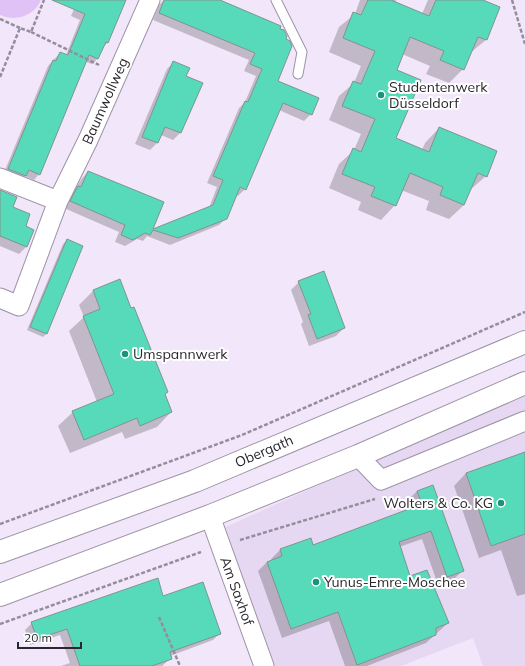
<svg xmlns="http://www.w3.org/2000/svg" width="525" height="666" viewBox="0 0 525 666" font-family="Mulish,sans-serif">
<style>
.built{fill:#e6d8f2}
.green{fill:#e1c2f7}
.shadow{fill:#0003}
.building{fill:#57daba;stroke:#7e958e}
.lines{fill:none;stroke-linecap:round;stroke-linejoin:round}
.lane-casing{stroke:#9e93a6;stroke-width:11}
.street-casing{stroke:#9e93a6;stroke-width:21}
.primary-casing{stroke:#9e93a6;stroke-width:24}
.path{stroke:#958d9b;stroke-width:2.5;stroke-dasharray:4 2;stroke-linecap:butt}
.lane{stroke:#fff;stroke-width:9}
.street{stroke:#fff;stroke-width:19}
.primary{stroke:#fff;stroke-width:22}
.poi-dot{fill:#19947a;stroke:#fff;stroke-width:1.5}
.labels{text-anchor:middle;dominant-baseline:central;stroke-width:4;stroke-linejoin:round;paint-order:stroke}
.poi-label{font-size:14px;fill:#2a262d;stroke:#fff;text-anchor:start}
.street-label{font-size:14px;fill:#2a262d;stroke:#fff}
</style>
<rect width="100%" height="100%" fill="#f2e6fa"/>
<path class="built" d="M525,392V666H483L473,638L401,666H256L210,534Z"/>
<path class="green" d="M0,0H41C34,16 16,22 0,15Z"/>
<path class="shadow" d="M78,0H125L108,42L102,48L97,59L92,64L86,62L39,174L34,180L25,176L20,181L3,175L48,66L60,53L66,55L80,20L71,16Z
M164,0H217L277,82L311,114L304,121L279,110L245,189L238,196L236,195L226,218L219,225L170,245L147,236L143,241L137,239L125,246L115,242L119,232L64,208L82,178L88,172L151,231L209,208L217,187L207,183L239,108L245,102L256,76L244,71L249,60L153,20L159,5Z
M360,0H396L395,3L422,14L428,0H480L499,8L486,40L470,53L463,69L449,83L426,74L430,66L402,54L395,71V139L422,150L425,143L439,128L486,176L470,190L464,205L449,219L426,210L429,201L401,190L395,205L381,220L358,210L361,202L329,188L339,164L354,150L361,134L329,120L339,96L354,83L361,66L329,52L339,27L355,14Z
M174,62L185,76L201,83L180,133L173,140L161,135L157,143L150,150L135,144L167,69Z
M0,191L24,227L33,230L26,247L19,254L0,246Z
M67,240L47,333L43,337L27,330L63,244Z
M119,281L167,392L164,395L171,412L157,427L125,439L122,432L70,453L58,426L73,412L97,402L69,331L84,317L79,305L93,291Z
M299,282L344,328L336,336L309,346L301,324L303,322L291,290Z
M525,453V594L517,596L501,550L479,558L454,486L466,473Z
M417,491L462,571L453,580L438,585L422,539L399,547L409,577L448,623L426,643L367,666H345L329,621L282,638L258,571L267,562L272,561L271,559L280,550L313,546L411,509L408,500Z
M162,598L220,633L213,640L170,656L171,658L162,666H61L70,663L60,635L30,645L25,630L32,623Z"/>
<path class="building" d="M52,0H126L108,43L106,42L98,59L89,55L40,175L29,170L26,176L8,169L53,60L56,61L60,52L68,55L85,14Z
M164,0H220L281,26L280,29L284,30L287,36L286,39L290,41L292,46L278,81L319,98L312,115L283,103L246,190L240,187L227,219L178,238L153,230L150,235L145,233L133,240L121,235L125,225L70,201L78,186L81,187L88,171L164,202L153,229L213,205L223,180L213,176L245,101L248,102L262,69L250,64L255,53L159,13Z
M368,0H391L429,16L436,0H483L500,7L487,40L478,37L464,70L440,60L444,51L410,37L397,70L421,80L396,138L429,152L439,127L497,151L487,177L478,173L464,205L440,195L443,187L410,173L396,206L371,196L375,187L342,174L353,148L361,152L375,119L342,106L353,81L361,84L375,51L343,38L353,12L361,15Z
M173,61L190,68L186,76L203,83L181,133L165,127L158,143L142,137Z
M0,190L17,197L13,207L30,214L26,226L34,230L27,247L0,236Z
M67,239L83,246L47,334L30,327Z
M324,271L345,328L317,339L308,315L311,314L298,281Z
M120,279L131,308L134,307L168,392L165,394L172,412L140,426L137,418L84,440L72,411L114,394L83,316L100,309L93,290Z
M525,452V534L491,546L466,473Z
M433,485L464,571L447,577L431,531L399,542L410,576L427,570L449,623L436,628V635L357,665L338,612L291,629L267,562L282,556L280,549L311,538L313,545L422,504L417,491Z
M158,578L163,596L203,582L221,634L170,652L172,659L152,666H80L67,629L37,639L31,622Z"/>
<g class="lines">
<defs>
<path id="lane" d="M276,0L302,52L298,74"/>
<path id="street" d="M0,178L58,201
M0,298L19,306L58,201L88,140L150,0
M358,456L381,480L525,421
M210,516L264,666"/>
<path id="primary" d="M0,552L195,481L525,342
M0,595L210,516L358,456L525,383"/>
</defs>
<use href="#lane" class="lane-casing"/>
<use href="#street" class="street-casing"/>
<use href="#primary" class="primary-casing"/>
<path class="path" d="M512,0L525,44
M0,19L20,28
M31,32L99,65
M0,77L20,28L31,32L44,0
M0,524L242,435L525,312
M240,540L375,499
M159,617L180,666
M0,624L201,552"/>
<use href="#lane" class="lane"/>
<use href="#street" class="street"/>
<use href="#primary" class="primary"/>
</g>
<g class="poi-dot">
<circle cx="381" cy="95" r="4"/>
<circle cx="125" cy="354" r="4"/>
<circle cx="501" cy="503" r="4"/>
<circle cx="316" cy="582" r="4"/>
</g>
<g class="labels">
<g class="poi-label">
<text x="389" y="87">Studentenwerk<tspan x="389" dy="16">Düsseldorf</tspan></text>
<text x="133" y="354">Umspannwerk</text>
<text x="493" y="503" text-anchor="end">Wolters &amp; Co. KG</text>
<text x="324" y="582">Yunus-Emre-Moschee</text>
</g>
<g class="street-label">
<text transform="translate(105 101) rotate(-66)">Baumwollweg</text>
<text transform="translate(264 451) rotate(-23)">Obergath</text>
<text transform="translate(237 591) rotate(70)">Am Saxhof</text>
</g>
</g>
<path d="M18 642v6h63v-6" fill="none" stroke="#2a262d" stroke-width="2"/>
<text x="24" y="642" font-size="12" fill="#2a262d" stroke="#ffffff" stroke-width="3" paint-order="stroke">20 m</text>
</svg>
